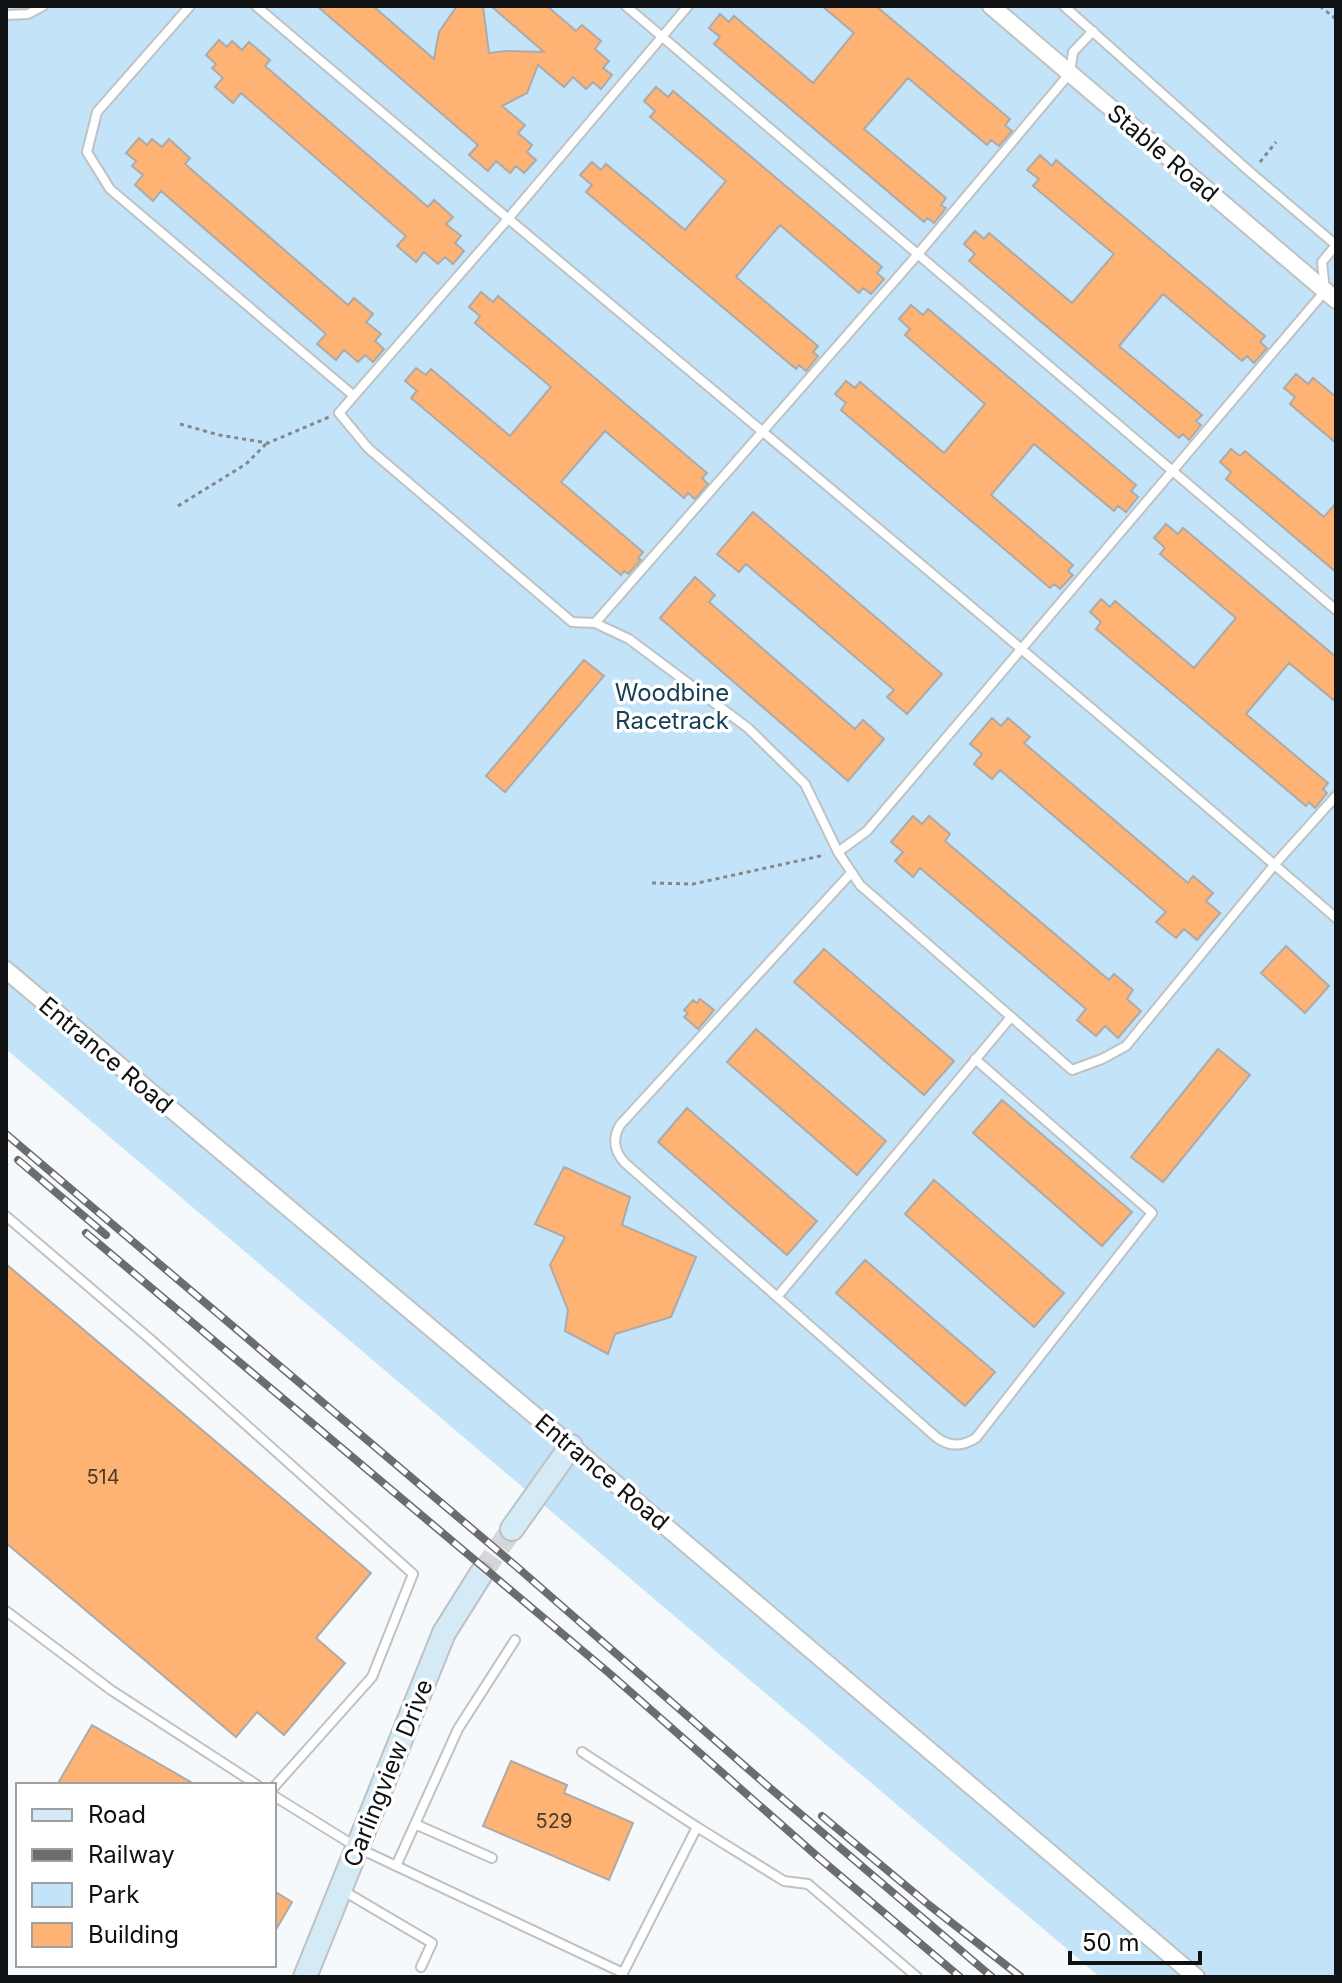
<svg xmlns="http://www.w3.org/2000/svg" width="1342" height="1983" viewBox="0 0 1342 1983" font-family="Inter,sans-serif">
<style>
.green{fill:#c2e3f8}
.building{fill:#feb374;stroke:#adaaa8;stroke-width:2}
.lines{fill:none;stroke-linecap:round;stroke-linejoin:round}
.secondary-tunnel{stroke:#d4d6d9;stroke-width:22;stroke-dasharray:22 11;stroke-linecap:butt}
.lane-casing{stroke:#bfc2c4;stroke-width:12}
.street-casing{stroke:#bfc2c4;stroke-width:20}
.secondary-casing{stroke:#bfc2c4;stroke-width:26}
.path{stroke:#858789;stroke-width:3;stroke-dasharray:4 4;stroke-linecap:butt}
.lane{stroke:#fff;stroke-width:8}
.street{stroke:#fff;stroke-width:16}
.secondary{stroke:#d4eaf7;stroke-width:22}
.rail-casing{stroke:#6b6c6e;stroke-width:8}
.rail{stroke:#fff;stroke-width:5;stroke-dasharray:15;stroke-linecap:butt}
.labels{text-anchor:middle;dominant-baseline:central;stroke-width:7;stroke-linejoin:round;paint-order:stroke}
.number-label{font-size:20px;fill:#4c3a2a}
.street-label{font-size:24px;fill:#101112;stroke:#fff}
.park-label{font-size:24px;fill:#173f56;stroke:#fff}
</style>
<rect width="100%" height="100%" fill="#f6f9fc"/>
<path class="green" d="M6,6H1336V1977H1100L6,1049Z"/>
<path class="building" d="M317,6H373L434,59L439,32L457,6H483L489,53L507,51L544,52L491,6H547L576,31L582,25L601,41L595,49L609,61L603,68L612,75L601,89L593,82L586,89L573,77L564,87L538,65L527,93L502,106L525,125L518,133L532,145L527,152L536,160L524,173L516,166L510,173L496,161L488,171L469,155L478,145Z
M822,6H876L1010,119L1005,125L1012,131L999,146L991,140L987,145L908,78L864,129L946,198L941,205L946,208L934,223L927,218L924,222L714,44L720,37L709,28L720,14L729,22L734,16L813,83L854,33Z
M219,40L227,47L232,41L242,50L249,42L270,60L265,66L428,207L434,200L453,217L446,224L461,236L455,243L464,251L453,264L445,257L438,264L424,252L416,262L397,246L406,236L241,93L233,103L215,87L223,78L212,68L216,64L206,55Z
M656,87L668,97L673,91L882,267L877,273L884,279L871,294L863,288L859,293L780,225L736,277L818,346L813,352L818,356L806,371L799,365L796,369L586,192L592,185L580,175L592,162L601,170L606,164L685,230L726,181L650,117L655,111L644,101Z
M139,138L147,145L152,139L162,147L169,139L190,158L185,164L348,305L354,298L373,314L366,322L381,334L375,341L384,349L373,362L365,355L358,362L344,350L336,360L317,344L326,334L161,191L153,201L135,185L143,175L132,166L136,161L126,153Z
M1040,155L1052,166L1056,160L1265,336L1260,342L1267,348L1254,363L1247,356L1242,361L1163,294L1119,346L1202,415L1196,421L1201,425L1189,440L1183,434L1179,438L969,261L975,254L964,244L975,231L984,239L989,233L1072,303L1114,254L1033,186L1039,179L1027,170Z
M481,292L493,302L498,296L707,473L702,478L708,484L695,499L688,493L684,498L605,431L561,482L643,552L638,558L641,560L628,574L624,571L621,575L411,398L417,391L405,381L416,368L426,375L431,369L510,436L551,387L475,323L480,316L469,307Z
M911,305L923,315L928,309L1136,485L1131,491L1138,497L1126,512L1118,506L1114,511L1034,444L991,495L1073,565L1068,571L1073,575L1060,589L1054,584L1050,588L841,410L846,403L835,394L846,381L855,388L860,382L944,453L985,404L905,335L910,329L899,319Z
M1296,374L1308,384L1313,378L1336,397V443L1290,404L1295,397L1284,388Z
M1231,449L1240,456L1245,451L1324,517L1336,503V572L1226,479L1231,472L1220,462Z
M753,512L942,674L907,714L887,697L894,690L746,564L739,572L717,554Z
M1166,524L1178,534L1183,528L1336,657V702L1289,663L1246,714L1328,783L1323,789L1327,793L1315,808L1309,802L1306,806L1096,629L1101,622L1090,612L1101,599L1110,607L1115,601L1194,668L1236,618L1160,554L1165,548L1154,538Z
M695,577L715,595L709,602L855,729L863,720L884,739L848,781L660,618Z
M584,660L604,676L505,792L486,776Z
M992,718L1001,726L1008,718L1030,737L1024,743L1188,883L1193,876L1213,893L1206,901L1220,913L1197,940L1184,929L1176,938L1156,922L1166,912L1000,770L992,779L974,764L982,754L970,744Z
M913,816L922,824L929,816L950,834L945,841L1109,980L1114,974L1133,990L1127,999L1141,1011L1118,1038L1105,1026L1096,1036L1077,1020L1086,1009L920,868L913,877L895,861L903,852L891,842Z
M1286,946L1329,986L1305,1013L1261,973Z
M824,949L954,1061L924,1095L794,982Z
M700,999L714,1010L698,1029L684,1017L688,1013L684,1010L693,1000L697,1003Z
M756,1029L886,1141L857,1175L727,1062Z
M1218,1049L1250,1075L1163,1182L1131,1157Z
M1002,1100L1132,1212L1102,1246L973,1133Z
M687,1108L817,1221L787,1255L658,1142Z
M564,1167L630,1197L622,1225L696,1257L671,1317L615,1334L608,1354L565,1331L568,1310L550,1265L565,1237L535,1224Z
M934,1180L1064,1293L1034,1327L905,1214Z
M865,1260L995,1372L965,1406L836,1293Z
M6,1264L371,1573L316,1638L345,1663L284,1735L257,1712L236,1737L6,1543Z
M92,1725L196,1785H57Z
M511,1761L567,1785L564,1793L633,1823L609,1880L483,1826Z
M274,1891L292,1902L274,1933Z"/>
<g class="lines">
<path class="secondary-tunnel" d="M481,1574L512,1529"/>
<defs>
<path id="lane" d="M190,6L97,112L87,152L110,189L354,396
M256,6C615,311 980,609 1336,918
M626,6L1336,610
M688,6L507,220L339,413L368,448L572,622L595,623L629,639L748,728L805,784L838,852L860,885L1072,1070L1102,1059L1126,1046L1275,864L1336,796
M1064,6L1250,172L1336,245
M6,15L28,14L43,6
M595,623L918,254L1070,73L1073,52L1093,31
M838,852L867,831L1325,291L1322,262L1336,245
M851,873L620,1125C612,1139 614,1151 625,1163L936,1437C949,1447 962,1447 976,1438L1152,1213L975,1059
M6,1216L150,1339L413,1574L372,1677L274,1787
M777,1297L1011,1017
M6,1611L111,1690L257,1785
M582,1752L697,1827L623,1973
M274,1796L358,1848L623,1973L622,1977
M415,1824L492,1858
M697,1827L784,1881L808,1884L917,1977
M396,1866L458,1729L515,1640
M342,1890L432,1943L421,1967"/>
<path id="street" d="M991,6L1336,300
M6,970L571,1446L1196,1977"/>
<path id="secondary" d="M512,1529L571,1446
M305,1977L444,1633L481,1574"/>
</defs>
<use href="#lane" class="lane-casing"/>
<use href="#street" class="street-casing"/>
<use href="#secondary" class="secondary-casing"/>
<path class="path" d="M1320,6L1336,19
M1260,162L1276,142
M180,424L219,435L268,443L329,417
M178,506L246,464L266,444
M652,883L693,884L825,855"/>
<use href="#lane" class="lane"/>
<use href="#street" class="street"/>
<use href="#secondary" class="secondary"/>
<defs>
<path id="rail" d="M6,1134L517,1567L763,1782L992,1977
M18,1160L106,1235
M86,1233L609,1673L818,1857L960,1977
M822,1816L929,1905L1021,1977"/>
</defs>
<use href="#rail" class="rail-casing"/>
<use href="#rail" class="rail"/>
</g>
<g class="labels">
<g class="number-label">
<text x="103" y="1477">514</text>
<text x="554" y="1821">529</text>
</g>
<g class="street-label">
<text transform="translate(1163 153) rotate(40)">Stable Road</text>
<text transform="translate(106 1055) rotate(40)">Entrance Road</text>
<text transform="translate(602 1472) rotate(40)">Entrance Road</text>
<text transform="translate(388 1773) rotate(-68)">Carlingview Drive</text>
</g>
<g class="park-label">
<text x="672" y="692">Woodbine<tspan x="672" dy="28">Racetrack</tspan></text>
</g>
</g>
<rect width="1342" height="1983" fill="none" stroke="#101112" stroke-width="16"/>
<rect x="16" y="1783" width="260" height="184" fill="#ffffff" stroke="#9fa0a0" stroke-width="2"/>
<rect x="32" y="1809" width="40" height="12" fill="#d4eaf7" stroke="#9fa0a0" stroke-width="2"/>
<text x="88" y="1823" font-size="24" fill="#101112">Road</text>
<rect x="32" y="1849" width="40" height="12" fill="#6b6c6e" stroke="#9fa0a0" stroke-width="2"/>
<text x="88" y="1863" font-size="24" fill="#101112">Railway</text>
<rect x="32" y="1883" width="40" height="24" fill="#c2e3f8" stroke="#9fa0a0" stroke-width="2"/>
<text x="88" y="1903" font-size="24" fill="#101112">Park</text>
<rect x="32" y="1923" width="40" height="24" fill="#feb374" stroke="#9fa0a0" stroke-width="2"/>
<text x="88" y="1943" font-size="24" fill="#101112">Building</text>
<path d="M1070 1951v12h130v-12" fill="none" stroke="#101112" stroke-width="4"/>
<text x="1082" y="1951" font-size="24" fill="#101112" stroke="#ffffff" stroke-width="6" paint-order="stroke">50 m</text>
</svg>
